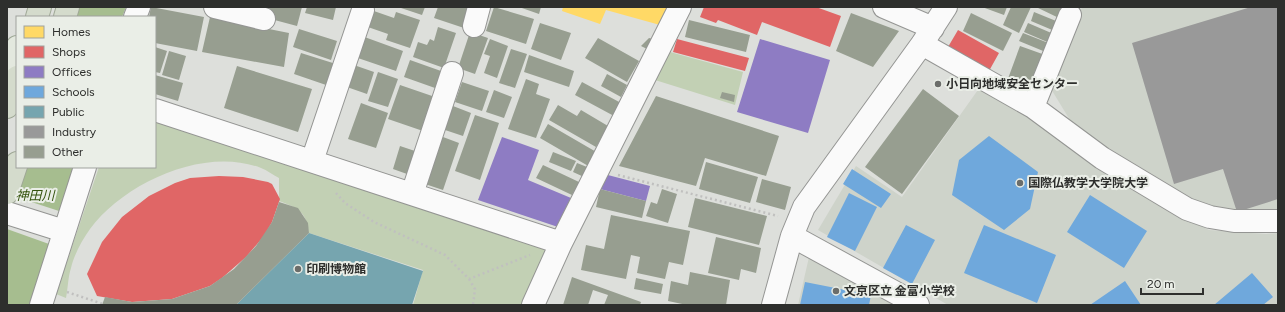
<svg xmlns="http://www.w3.org/2000/svg" width="1285" height="312" viewBox="0 0 1285 312" font-family="Figtree,'Noto Sans JP',sans-serif">
<style>
.built{fill:#ced3ca}
.green{fill:#c2d0b4}
.water{fill:#a6bd8f}
.pier{fill:#dddfdb}
.homes{fill:#ffd966}
.shops{fill:#e06666}
.offices{fill:#8e7cc3}
.schools{fill:#6fa8dc}
.public{fill:#76a5af}
.industry{fill:#999}
.building{fill:#979e90}
.lines{fill:none;stroke-linecap:round;stroke-linejoin:round}
.minor-casing{stroke:#949593;stroke-width:24}
.major-casing{stroke:#9fa896;stroke-width:24}
.highway-casing{stroke:#9fa896;stroke-width:24}
.path{stroke:#c0c0bf;stroke-width:2.5;stroke-dasharray:2 3;stroke-linecap:butt}
.minor{stroke:#fafafa;stroke-width:22}
.major{stroke:#e3e8de;stroke-width:22}
.highway{stroke:#d4dbcc;stroke-width:22}
.poi-dot{fill:#6b6d6a;stroke:#eaeee7;stroke-width:1.5}
.labels{text-anchor:middle;dominant-baseline:central;stroke-width:4;stroke-linejoin:round;paint-order:stroke}
.poi-label{font-size:12px;font-weight:bold;fill:#2e2f2d;stroke:#eaeee7;text-anchor:start}
.water-label{font-size:13px;font-style:italic;fill:#35530e;stroke:#eaeee7}
</style>
<rect width="100%" height="100%" fill="#dddfdb"/>
<path class="built" d="M1082,7H1278V215L1213,211L1161,184L1073,125L1051,89Z
M980,87L1029,113L1181,216L1209,230L1266,234L1278,233V305H948L818,230L856,166L902,197Z
M809,257L896,305H798Z"/>
<path class="green" d="M670,52L743,72L735,105L655,80Z
M155,119L554,247L527,305H413L423,270L309,233C306,211 298,208 279,201V178C273,175 267,170 261,168C204,146 124,183 90,229C82,240 74,255 71,268C68,277 68,288 66,298L56,294L99,167H155Z"/>
<path class="water" d="M66,7H126L122,17H62Z
M17,167H74L29,305H7V186Z"/>
<path class="pier" d="M7,194L59,211L49,244L7,229Z"/>
<path class="homes" d="M563,7H669L660,25L606,10L600,24L562,11Z"/>
<path class="shops" d="M704,7H816L841,16L830,47L762,22L757,35L718,20L716,23L700,17Z
M958,30L999,53L989,71L948,47Z
M677,39L749,58L745,71L673,52Z
M219,176L243,177L268,182L272,184L280,199L272,222L264,236L246,257L222,278L210,286L172,299L132,302L97,296L87,274L102,242L122,217L149,196L175,183L190,178Z"/>
<path class="offices" d="M760,39L830,60L808,133L737,112Z
M502,137L539,150L528,180L571,198L558,227L478,200Z
M604,174L650,186L646,201L600,189Z"/>
<path class="schools" d="M989,136L1038,172L1030,209L1004,230L952,195L959,160Z
M852,169L891,194L881,208L843,184Z
M849,193L877,207L855,251L827,237Z
M1090,195L1147,231L1124,268L1067,232Z
M906,225L935,240L912,284L883,268Z
M984,225L1056,255L1037,303L964,273Z
M1252,273L1273,297L1263,305H1214Z
M1125,281L1141,305H1090Z
M805,282L871,295L869,305H800Z"/>
<path class="public" d="M309,233L423,271L412,305H236Z"/>
<path class="industry" d="M1251,7H1278V199L1237,212L1223,169L1174,184L1132,43Z"/>
<path class="building" d="M151,7L204,17L197,51L155,43V17H149Z
M270,7H302L297,26L267,18Z
M307,7H336L333,20L305,13Z
M398,7H425L422,15Z
M438,7H471L464,28L434,18Z
M494,7L534,19L526,44L486,31Z
M519,7H541L539,14Z
M982,7H1007L1004,15Z
M1011,7H1031L1019,33L1003,25Z
M1036,7H1066L1061,19Z
M371,10L394,18L396,12L420,20L410,48L386,40L388,34L365,26Z
M1034,12L1061,23L1057,32L1031,21Z
M851,13L899,31L873,67L836,51Z
M971,13L1012,33L1003,51L963,31Z
M210,17L289,33L284,67L202,52Z
M689,20L750,35L746,52L685,37Z
M540,23L571,33L561,60L531,49Z
M1028,23L1056,35L1052,44L1024,32Z
M438,27L456,33L444,68L413,57L418,42L427,45L430,39L434,41Z
M299,29L337,41L331,60L293,47Z
M470,32L488,38L475,74L458,68Z
M1023,33L1051,44L1048,53L1019,41Z
M359,35L403,51L396,71L352,56Z
M598,38L639,61L627,82L585,58Z
M649,38L657,40L651,51L641,46Z
M490,39L508,46L497,78L484,73L490,56L484,54Z
M1020,46L1048,56L1034,94L1006,84Z
M155,47L167,51L160,73L155,72Z
M511,49L527,54L515,88L499,83Z
M169,51L186,56L179,80L162,75Z
M301,53L336,64L329,86L294,74Z
M529,55L574,71L569,87L524,72Z
M410,60L441,71L435,88L404,77Z
M351,64L374,72L367,94L344,86Z
M237,66L312,89L298,132L224,108Z
M378,72L398,79L388,107L368,101Z
M607,74L627,85L621,97L601,86Z
M155,75L183,83L178,101L155,94Z
M526,79L539,84L536,94L550,99L536,138L508,129Z
M462,82L489,91L482,111L455,102Z
M582,82L621,103L614,116L575,95Z
M400,85L435,97L423,131L388,119Z
M923,89L959,116L902,194L865,167Z
M494,90L512,97L504,118L486,112Z
M722,92L735,95L734,102L720,98Z
M656,96L779,136L766,176L705,158L696,186L619,166Z
M361,103L388,113L376,148L348,139Z
M558,105L577,116L581,110L608,126L596,147L549,120Z
M453,106L471,113L463,136L445,130Z
M475,115L499,123L480,180L455,171Z
M548,124L598,153L590,167L540,138Z
M435,134L459,143L443,190L419,182Z
M400,146L415,151L407,174L393,169Z
M553,152L576,161L571,171L549,162Z
M706,162L758,177L750,203L699,189Z
M577,163L587,167L584,177L573,172Z
M543,165L579,182L572,195L536,178Z
M762,179L791,187L785,210L756,202Z
M600,189L646,201L642,218L596,207Z
M662,189L677,194L668,223L646,216L651,202L657,204Z
M695,198L767,216L759,245L688,227Z
M279,202L298,208L308,223L309,233L236,305H102L105,297L132,302L172,299L210,286L234,269L256,246L272,222Z
M611,215L690,231L683,265L669,262L665,279L637,273L640,257L631,255L626,279L581,270L586,245L604,249Z
M716,237L761,248L756,273L741,269L739,280L708,273Z
M690,272L730,280L726,305H687L668,301L671,281L688,285Z
M572,277L641,302L640,305H604L608,295L593,290L588,305H563Z
M636,278L663,284L661,294L634,289Z"/>
<g class="lines">
<defs>
<path id="minor" d="M215,7L264,19
M884,7L933,28
M135,17L139,7
M474,26L479,7
M922,44L1033,107L1102,158L1187,209L1210,217L1234,221H1278
M1033,107L1070,15
M155,110L561,243
M312,161L363,10
M412,194L452,73
M7,213L64,231
M792,236L918,305
M41,305L85,167
M533,305L561,243L680,7
M773,305L792,236L804,207L922,44L946,7"/>
<path id="major" d="M7,78L17,47"/>
<path id="highway" d="M37,17L40,7
M65,17L68,7
M7,107L17,77
M7,193L17,163"/>
</defs>
<use href="#minor" class="minor-casing"/>
<use href="#major" class="major-casing"/>
<use href="#highway" class="highway-casing"/>
<path class="path" d="M618,175L778,216
M336,193L345,203L374,222L445,255L469,279L530,255
M469,279L475,289L473,305
M67,292L103,304"/>
<use href="#minor" class="minor"/>
<use href="#major" class="major"/>
<use href="#highway" class="highway"/>
</g>
<g class="poi-dot">
<circle cx="938" cy="84" r="4"/>
<circle cx="1020" cy="183" r="4"/>
<circle cx="298" cy="269" r="4"/>
<circle cx="836" cy="291" r="4"/>
</g>
<g class="labels">
<g class="poi-label">
<text x="946" y="84">小日向地域安全センター</text>
<text x="1028" y="183">国際仏教学大学院大学</text>
<text x="306" y="269">印刷博物館</text>
<text x="844" y="291">文京区立 金富小学校</text>
</g>
<g class="water-label">
<text x="35" y="195">神田川</text>
</g>
</g>
<rect width="1285" height="312" fill="none" stroke="#2e2f2d" stroke-width="16"/>
<rect x="16" y="16" width="140" height="152" fill="#eaeee7" stroke="#9fa29d"/>
<rect x="24" y="26" width="20" height="12" fill="#ffd966" stroke="#9fa29d"/>
<text x="52" y="36" font-size="12" fill="#2e2f2d">Homes</text>
<rect x="24" y="46" width="20" height="12" fill="#e06666" stroke="#9fa29d"/>
<text x="52" y="56" font-size="12" fill="#2e2f2d">Shops</text>
<rect x="24" y="66" width="20" height="12" fill="#8e7cc3" stroke="#9fa29d"/>
<text x="52" y="76" font-size="12" fill="#2e2f2d">Offices</text>
<rect x="24" y="86" width="20" height="12" fill="#6fa8dc" stroke="#9fa29d"/>
<text x="52" y="96" font-size="12" fill="#2e2f2d">Schools</text>
<rect x="24" y="106" width="20" height="12" fill="#76a5af" stroke="#9fa29d"/>
<text x="52" y="116" font-size="12" fill="#2e2f2d">Public</text>
<rect x="24" y="126" width="20" height="12" fill="#999999" stroke="#9fa29d"/>
<text x="52" y="136" font-size="12" fill="#2e2f2d">Industry</text>
<rect x="24" y="146" width="20" height="12" fill="#979e90" stroke="#9fa29d"/>
<text x="52" y="156" font-size="12" fill="#2e2f2d">Other</text>
<path d="M1141 288v6h62v-6" fill="none" stroke="#2e2f2d" stroke-width="2"/>
<text x="1147" y="288" font-size="12" fill="#2e2f2d" stroke="#eaeee7" stroke-width="3" paint-order="stroke">20 m</text>
</svg>
